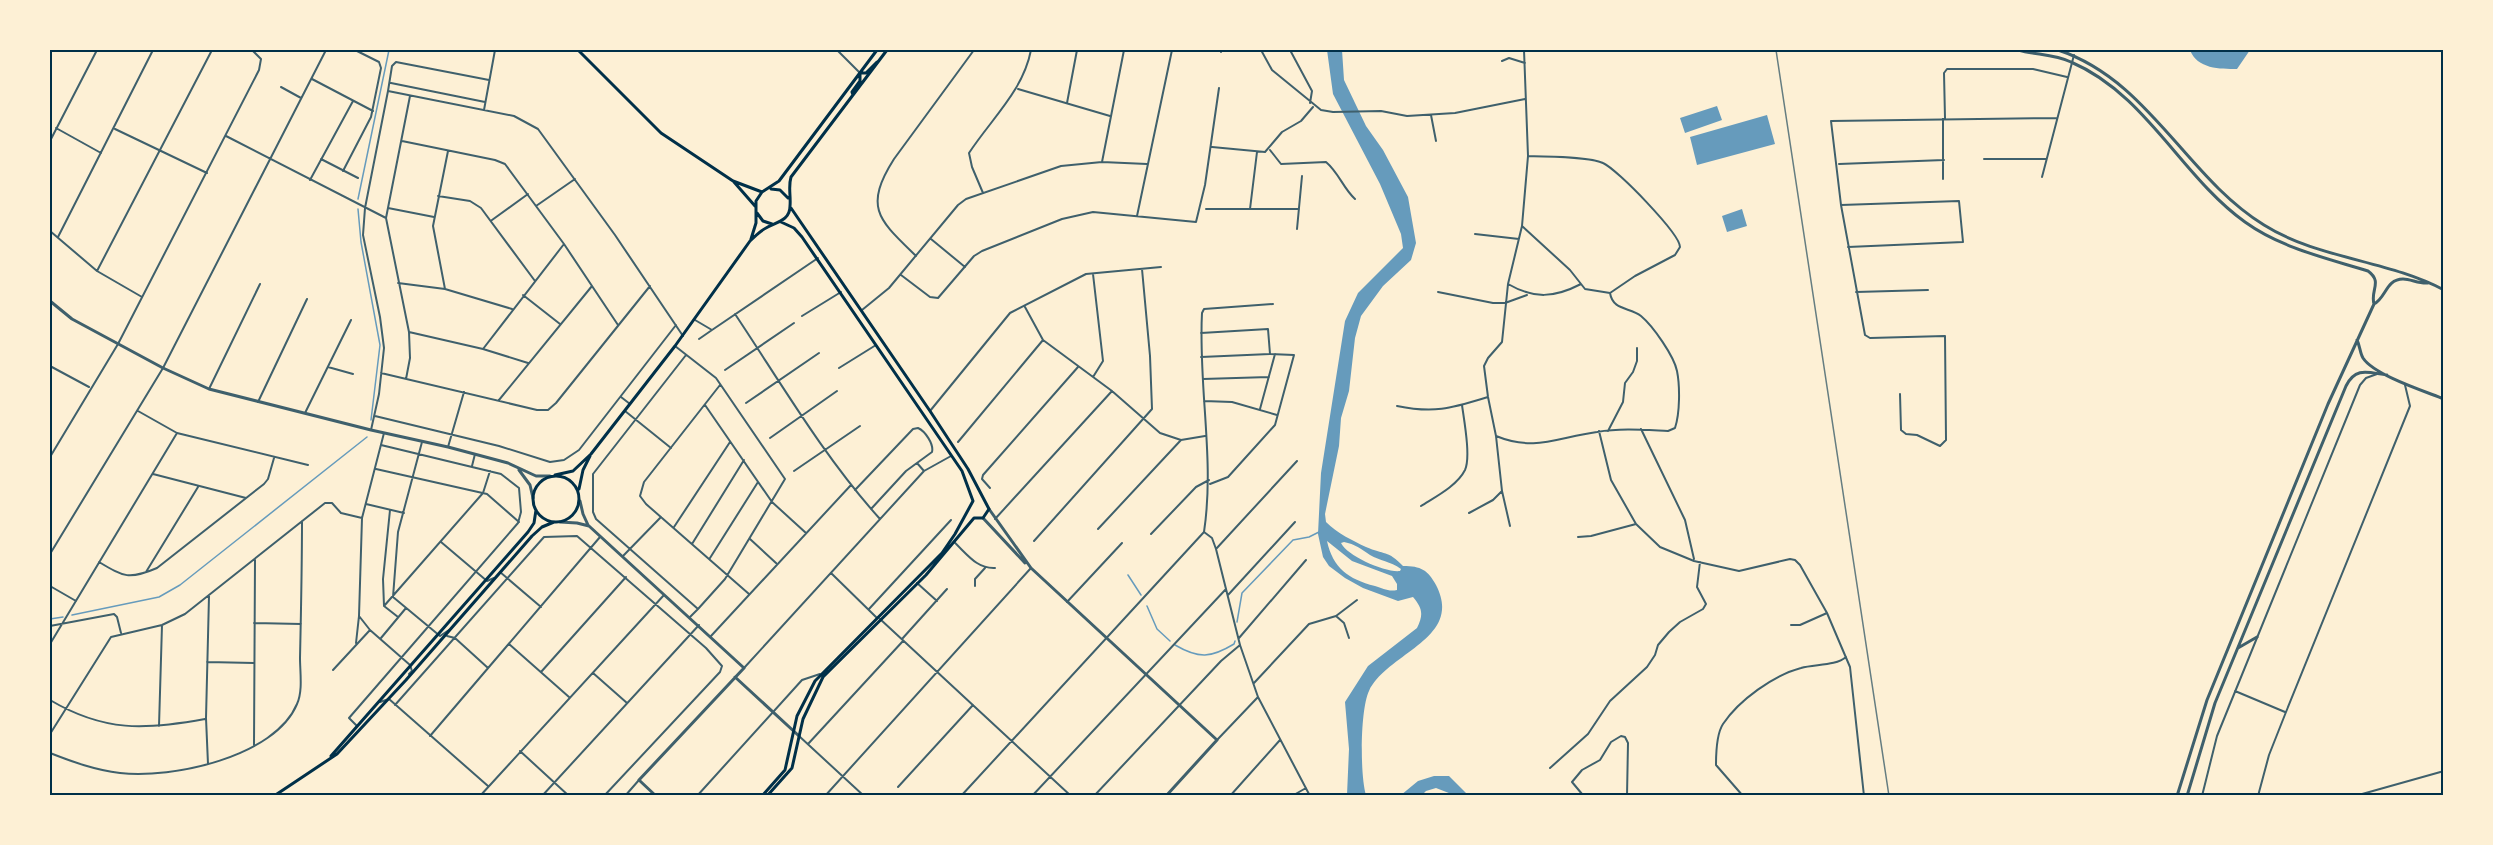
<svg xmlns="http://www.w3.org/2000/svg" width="2493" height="845" viewBox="0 0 2493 845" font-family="'DejaVu Sans',sans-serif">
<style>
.water{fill:#669bbc;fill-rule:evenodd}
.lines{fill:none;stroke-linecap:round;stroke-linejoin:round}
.stream{stroke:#669bbc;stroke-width:1.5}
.minor{stroke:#3f606c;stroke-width:2}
.tertiary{stroke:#3f606c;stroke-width:3}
.secondary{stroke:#003049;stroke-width:3}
.rail{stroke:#657d81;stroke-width:1.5}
.neatline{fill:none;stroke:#003049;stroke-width:2}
</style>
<rect width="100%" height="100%" fill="#fdf0d5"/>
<path class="water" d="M1327,50H1342L1344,80L1366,126L1383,150L1408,197L1416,243L1411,260L1383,286L1361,316L1355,338L1349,391L1341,418L1339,446L1325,514L1326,522C1337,533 1353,541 1366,547C1384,555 1388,550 1403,566C1421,566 1428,570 1436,585C1464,639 1388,652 1369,691C1360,710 1360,776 1366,795H1347L1349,749L1345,702L1368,666L1417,628C1424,614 1422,608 1413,597L1398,601L1363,588L1345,578L1329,566L1323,557L1318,534L1321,473L1345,321L1358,293L1403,248L1401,234L1380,184L1333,94ZM1327,541L1352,561L1392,576L1397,584V590C1388,592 1383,588 1375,586C1348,579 1333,568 1327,541ZM1344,542C1355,544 1361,549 1370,555C1380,561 1390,561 1401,569L1400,571C1386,573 1347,556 1341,543Z
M2190,50H2250L2237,69C2220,69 2197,69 2190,50Z
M1717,106L1722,120L1685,133L1680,118Z
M1767,115L1775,144L1697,165L1690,137Z
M1742,209L1747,226L1727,232L1722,216Z
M1434,776H1449L1468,795H1454L1436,788L1426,791L1422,795H1401L1418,781Z"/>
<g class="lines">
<path class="stream" d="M358,199L389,50
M358,209L361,242L380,345L371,420
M1128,575L1141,595
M1147,606L1157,629L1170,641
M72,615L159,597L180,585L367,437
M50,619L63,617
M1237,622L1242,593L1293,540L1309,537L1319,532
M1175,645C1199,659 1211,658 1234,644L1235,641"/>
<path class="minor" d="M837,50L860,73
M1261,50L1272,70L1321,110L1333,112L1381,111L1407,116L1455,113L1525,99
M1290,50L1312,91L1310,103
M1221,52V50
M1502,61L1509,58L1525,63
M312,79L373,111
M391,83L485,102
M281,87L301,98
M1018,89L1110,116
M388,91L392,66L396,62L489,80
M1067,103L1077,50
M484,110L495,50
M1431,115L1436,141
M1945,118L1944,73L1947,69H2033L2067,77
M1943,119V179
M56,128L101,153
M115,129L207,173
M226,136L386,218
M50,141L97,50
M402,141L495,160L505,164L564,244L618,325
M1212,147L1265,152L1282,132L1301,121L1313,107
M1270,150L1281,164L1326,162C1339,173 1343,188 1355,199
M321,159L358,178
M1984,159H2046
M1102,162L1124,50
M1839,164L1944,160
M343,171L371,117L381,68L379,62L355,50
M2042,177L2074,55
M310,180L353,101
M983,193L972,167L969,153C992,118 1023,91 1031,50
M438,196L470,201L481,208L535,281
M1841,205L1959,201L1963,242L1848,247
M536,206L575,179
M388,208L434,217
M1206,209H1299
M1250,209L1257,152
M1137,216L1172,50
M492,220L528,194
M1522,226L1570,270L1585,289L1610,293L1635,276L1675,255L1680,247C1680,234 1617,169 1603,163C1588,156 1546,157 1528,156
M1297,229L1302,176
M50,231L97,271L142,297
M1475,234L1519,239
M58,237L153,50
M931,239L965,267
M916,256C879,220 863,208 894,159L974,50
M97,271L212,50
M1093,274L1103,361L1093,377
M901,275L930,297L938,298L974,256L982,251L1062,219L1093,212L1196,222L1205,185L1219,88
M398,283L445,289L512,309
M1508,284C1534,299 1554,298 1581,284
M445,289L433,226L448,151
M1438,292L1493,303H1505L1527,295
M1856,292L1928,290
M523,295L560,324
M1273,304L1204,309L1202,313C1198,386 1215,459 1204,532L1212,538L1216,549L1240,645L1258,697L1310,796
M1025,307L1043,340L1112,391L1160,433L1181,440L1205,436
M862,310L889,288L958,205L966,199L1061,166L1102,162L1147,164
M735,314C781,383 824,457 880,519
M802,316L841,292
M695,320L712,330L818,258
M409,332L483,349L528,363
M1201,333L1268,329L1270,354
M699,339L712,330
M675,346L716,378L785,479L725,579L698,609L596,519L593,512V474L686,355
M483,349L564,244
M1201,357L1270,354L1294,355L1275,425L1228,477L1210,484
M50,366L89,387
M328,367L353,374
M839,368L876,345
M725,370L794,323
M381,373L537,410H548L556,403L650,286
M406,379L410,358L409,332L386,218L410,96
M1203,379L1269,377
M720,385L644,482L640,496L646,504L749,594
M209,389L260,284
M1900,394L1901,430L1906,434L1917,435L1940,446L1946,440L1945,336L1870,338L1865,335L1841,205L1831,121L2057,118
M621,397L630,404
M499,400L592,286
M1204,401L1232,402L1277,415
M258,402L307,299
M746,403L819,353
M705,405L772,502L806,533
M1397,406C1435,414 1452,408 1488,397
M1260,409L1275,354
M138,411L177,433L308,465
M625,411L671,448
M930,411L1010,313L1086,274L1161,267
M305,413L351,320
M375,416L499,446L550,462L564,460L579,450L676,325
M1641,429L1685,520L1694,559
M371,430L379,394L384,348L380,317L363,235L365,208L388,91L514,116L538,129L615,235L683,336
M1599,431L1611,480L1636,524L1660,547L1694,561L1739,571L1790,559L1795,560L1800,565L1827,613L1850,667L1864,796
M1608,431L1623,402L1625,383L1633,372L1637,361V348
M384,433L362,518L359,616L370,630L410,665L412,671L409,674
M1496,436C1535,452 1558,437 1597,432C1621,428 1645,430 1668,431L1675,428C1680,413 1680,386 1677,371C1674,356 1653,326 1641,316C1630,307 1613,311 1610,293
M770,438L837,391
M958,442L1043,340
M448,447L464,392
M50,457L118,344L259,70L261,59L252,50
M917,463L924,471
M472,466L475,454
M376,469L487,494L519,522
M794,471L860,426
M153,474L246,498
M990,488L982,479L983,475L1078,367
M855,490L913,429L918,428C925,431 934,444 932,452L906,471L871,509
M366,504L404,513
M1421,506C1435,497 1457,486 1465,470C1471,457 1464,420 1462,405
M390,510L383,579L384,606L398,617
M1469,513L1493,500L1502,491
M995,519L1112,391
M1510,526L1502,491L1496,436L1488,397L1484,366L1488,358L1502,342L1508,284L1522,226L1528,156L1524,50
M674,527L730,442
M1098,529L1181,440
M1151,534L1196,487L1209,480
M1578,537L1591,536L1636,524
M750,539L776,563
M1034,541L1152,409L1150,356L1142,269
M441,542L487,581L494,578
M954,542C967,554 977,569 995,568
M692,544L744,460
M1216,549L1297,461
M50,554L163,368L326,50
M623,556L661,517
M710,558L758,482
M99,562C124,577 129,580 157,568L264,484L268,479L274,458
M146,572L198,487
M500,572L541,607
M831,573L877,618
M917,583L937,601
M50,586L76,601
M975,586V579L985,568
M1228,595L1295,522
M393,597L398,532L422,442
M393,597L440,636L449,630
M1067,602L1122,543
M384,606L483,493L490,471
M869,609L951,520
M1336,616L1357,600
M690,617L698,609
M880,619L1071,796
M254,623L301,624
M1791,625H1800L1827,613
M50,626L114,614L117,617L121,633
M447,636L455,638L488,668
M711,636L851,485
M381,638L406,608
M1239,638L1306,560
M902,639L947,589
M356,643L359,616
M50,644L177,433
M509,644L569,697
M207,662L254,663
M744,668L924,471L951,456
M333,670L370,630
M541,672L626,577
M593,673L627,703
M1254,683L1309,624L1336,616L1344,623L1349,638
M2235,691L2285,712
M50,700C104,732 145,730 205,719
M380,702L389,699L488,786
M395,705L544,537L577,536L706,648L722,666L720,672L604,796
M356,725L349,718L518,523L521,512L519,488L501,474L381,445
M159,726L162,625
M50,734L111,637L162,625L185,614L325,503H332L341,513L362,518
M430,736L600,537
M799,736L864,796
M1217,740L1258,697
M808,744L903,641
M254,745L255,560
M520,751L569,796
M50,753C73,762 95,770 120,773C172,779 275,757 297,704C303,691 300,672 300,658C301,613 302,567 302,521
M208,764L206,718L209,596
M1550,768L1588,734L1610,701L1647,667L1655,655L1658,645L1669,632L1680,622L1703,609L1706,604L1697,587L1700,562
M898,787L973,705
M1582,794L1572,782L1582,770L1600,760L1611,742L1621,736L1625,737L1628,743L1627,796
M480,796L664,595
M542,796L699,625
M625,796L639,780
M697,796L802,680L820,674
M825,796L1031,568
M961,796L1204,532
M1032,796L1226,589
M1094,796L1221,661L1240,645
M1230,796L1280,740
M1292,796L1306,788
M1743,796L1716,765C1716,754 1717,733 1723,724C1739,700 1774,675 1801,668C1814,664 1836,666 1846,657
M2202,796L2217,736L2360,385L2366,378L2377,374
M2258,796L2269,755L2286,712L2410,406L2405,385
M2355,796L2444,771"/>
<path class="tertiary" d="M2018,50C2036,55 2054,54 2071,62C2146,94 2181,176 2245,222C2281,248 2326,258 2368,271C2383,282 2370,290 2374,304L2328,404L2207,700L2177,796
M2058,50C2149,80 2186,177 2264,225C2318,259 2388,260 2444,290
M50,301L72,319L163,368L209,389L371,430L448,447L508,463L536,476H550
M2374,304C2386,298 2386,279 2403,279C2411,279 2419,284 2428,283
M2357,340C2360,346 2360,353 2363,358C2374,375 2424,391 2444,399
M519,470L530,485L533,498
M580,501L583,514L588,525
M989,509L1031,568L1217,740L1166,796
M983,518L1025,563
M560,522L577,523L589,526L744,668L639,780L656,796
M2238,648L2257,637
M735,677L799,736
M2187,796L2215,703L2346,386C2356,366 2369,373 2387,375"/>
<path class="secondary" d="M578,50L661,133L733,181L762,192
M862,73H866L877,62
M853,95L852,92L860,81V73
M734,182L755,206
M771,189L780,190L788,198
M757,213L763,221L772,224
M751,239L756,223V201L762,192L779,181L877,50
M555,475L573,471L591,454L675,346L750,241C755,236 760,231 766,228C776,222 790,221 790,206C791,196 788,187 791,177L887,50
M533 499a23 23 0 1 1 46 0a23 23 0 1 1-46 0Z
M579,489L583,470L590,456
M331,756L528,532L534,523L536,510
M274,796L337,754L406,680L532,536L542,527L554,522
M762,796L785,770L797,716L815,681L942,553L955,534L973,501L962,471L802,237L794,228L781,222
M767,796L792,768L803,719L823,677L926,575L974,518H983L989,509L968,469L930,411L791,208"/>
<path class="rail" d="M1776,50L1889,796"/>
</g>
<rect width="2493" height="845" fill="none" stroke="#fdf0d5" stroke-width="102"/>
<rect x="51" y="51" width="2391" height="743" class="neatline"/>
</svg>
